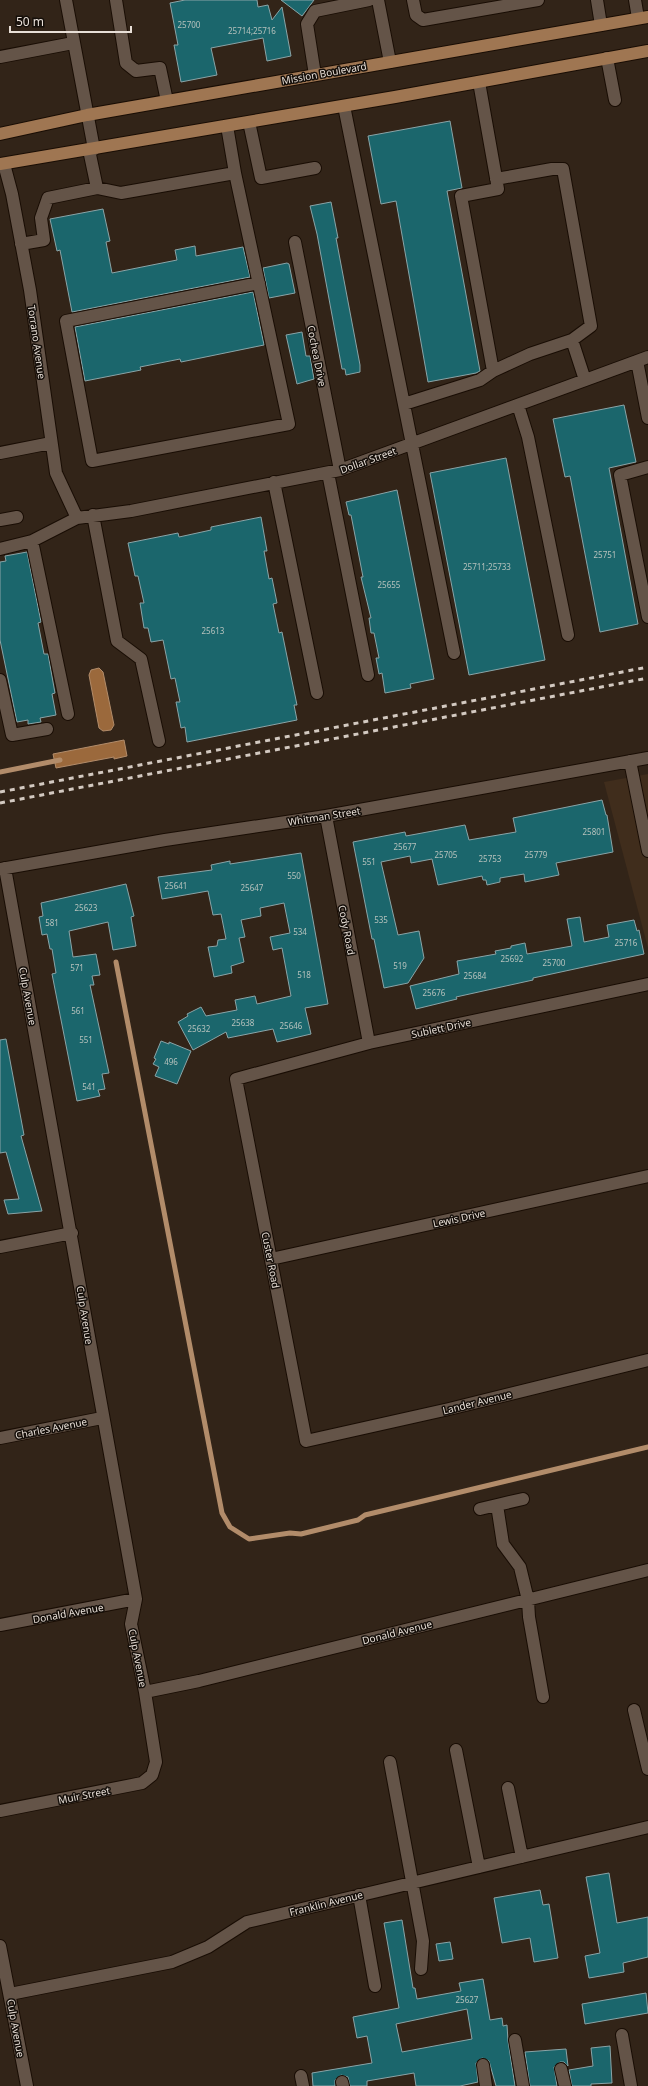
<svg xmlns="http://www.w3.org/2000/svg" width="648" height="2086" viewBox="0 0 648 2086" font-family="'Noto Sans',sans-serif">
<style>
.built{fill:#402d1c}
.water{fill:#9b693c;stroke:#b28c6a}
.lines{fill:none;stroke-linecap:round;stroke-linejoin:round}
.stream{stroke:#b28c6a;stroke-width:5}
.building{fill:#1b666c;stroke:#8aa4a7;fill-rule:evenodd}
.minor-casing{stroke:#190d04;stroke-width:14}
.major-casing{stroke:#190d04;stroke-width:14}
.minor{stroke:#645448;stroke-width:12}
.major{stroke:#9f7652;stroke-width:12}
.rail{stroke:#d3c9c1;stroke-width:3;stroke-dasharray:5 5;stroke-linecap:butt}
.labels{text-anchor:middle;dominant-baseline:central;stroke-width:3;stroke-linejoin:round;paint-order:stroke}
.number-label{font-size:8px;fill:#b5c1bc}
.street-label{font-size:10px;fill:#e8dfd7;stroke:#150f0a}
</style>
<rect width="100%" height="100%" fill="#322418"/>
<path class="built" d="M648,774V948L604,782Z"/>
<path class="water" d="M99,668L103,672L114,725L111,730L103,731L99,728L89,675L91,670Z
M124,740L127,756L114,759V757L56,768L53,754Z"/>
<g class="lines">
<path class="stream" d="M0,772L60,760
M116,962L222,1513L230,1527L249,1539L290,1533L301,1534L358,1520L365,1515L648,1447"/>
</g>
<path class="building" d="M185,0H257L258,7L268,5L272,20L282,7L291,56L267,61L263,38L211,48L217,75L181,82L174,45H178L170,3Z
M281,0H314L302,16Z
M450,121L462,188L447,191L480,371L476,373L428,382L396,201L381,204L368,136Z
M331,202L338,238H336L360,365V372L346,375L345,369H342L317,234L310,206Z
M103,209L110,241L106,242L112,273L177,260L175,250L195,246L196,256L243,247L250,277L72,312L60,250L57,251L50,219Z
M287,263L289,264L295,293L269,298L263,268Z
M253,292L264,345L181,362L180,359L140,367L141,370L85,381L75,327Z
M302,332L306,356H310L314,379L297,384L286,335Z
M624,405L636,462L609,468L638,624L600,632L570,476L565,477L553,419Z
M506,458L545,660L469,675L430,473Z
M397,490L434,679L410,684L411,688L385,693L382,673L379,674L376,658H379L374,633H371L369,618H371L361,577H363L358,551L351,515H349L346,502Z
M261,517L267,551H264L269,579L272,578L277,603L273,604L279,633L282,632L292,681L297,705H294L297,720L187,742L185,727L181,728L176,702H180L175,678L171,679L163,640L151,642L148,628H144L140,603H144L138,576H135L128,543L178,533L179,537L211,530V527Z
M27,552L41,622L38,623L44,654H48L51,671L55,693L52,694L56,715L40,718L41,722L28,724V720L17,722L0,640V562L6,561L5,556Z
M602,800L606,815H607L613,852L556,863L559,875L525,882L524,874L500,878V882L487,885L486,880H483L482,876L438,885L432,859L411,863L410,856L381,862L398,935L419,931L424,958L408,983L384,988L374,939H372L353,842L405,832L406,836L465,825L469,840L516,832L513,818Z
M301,853L328,1004L305,1008L311,1034L277,1042L273,1029L228,1038L226,1032L193,1050L178,1022L188,1016L187,1014L201,1007L206,1016L237,1010L235,1000L255,996L257,1004L291,996L282,948L273,950L270,937L290,933L284,903L260,908L261,916L241,920L245,937L239,938L244,962L231,966L232,973L214,977L208,947L217,946L218,940L226,939L221,914L213,915L208,891L162,899L158,877L212,870L211,865L230,861V864Z
M126,884L134,916L131,917L136,946L113,950L108,922L69,931L73,957L96,954L100,975L92,976L94,985H90L109,1073L102,1074L105,1089L98,1090L100,1096L77,1101L52,974L56,973L52,949H50L47,934L42,935L39,917L43,916L41,903Z
M580,917L584,942L609,937L607,925L634,920L637,931L639,930L644,954L533,978V980L456,997L457,999L416,1009L410,986L459,974L457,961L496,954L495,951L511,948V946L525,943L527,954L572,946L567,919Z
M6,1039L24,1135L21,1136L42,1211L8,1214L4,1200L19,1199L6,1152L0,1153V1040Z
M161,1041L169,1044V1042L191,1051L177,1084L155,1076L159,1067L153,1064L156,1059L154,1058Z
M609,1873L617,1923L648,1917V1957L623,1963L624,1972L589,1978L585,1956L600,1953L586,1877Z
M540,1890L543,1905L549,1904L558,1958L534,1962L530,1938L502,1943L494,1898Z
M402,1920L413,1988H415L417,1999L461,1991L459,1983L483,1979L490,2020L502,2018L503,2026L507,2025L508,2041L515,2086H496L489,2061L482,2058L476,2063L478,2082L460,2086H416L414,2073L367,2081V2086H350L348,2077L341,2075L335,2080V2086H313L312,2073L372,2063L367,2036L357,2038L353,2017L399,2008L384,1923ZM467,2009L472,2039L402,2052L396,2024Z
M450,1942L453,1959L439,1961L436,1944Z
M646,1993L648,2013L585,2024L582,2004Z
M610,2046L612,2083L591,2084V2086H572L569,2070L593,2066L591,2048Z
M566,2049L568,2066L564,2062H560L554,2067L557,2086H530L525,2052Z"/>
<g class="lines">
<defs>
<path id="minor" d="M66,0L94,149
M116,0L126,63L136,71L160,68L167,101
M378,0L390,62
M413,0L416,15L423,20L538,0
M597,0L601,25
M635,0L638,18
M0,57L73,43
M607,58L615,100
M315,75L307,24L315,11L369,0
M479,82L498,189L461,196L493,371L530,354L572,340L585,380
M344,106L454,653
M249,122L261,178L315,168
M4,164L12,194L30,290L56,473L77,518
M235,173L289,424L92,461L66,321L259,283
M496,179L552,169H563L591,326L572,340
M97,188L121,193L235,173L227,126
M295,242L340,470
M21,244L44,240L41,218L48,198L97,188L89,150
M637,361L648,418
M404,404L480,380L493,371
M518,405L528,437L568,635
M0,453L51,443
M648,467L620,475L648,617
M328,473L368,675
M274,482L317,693
M93,515L117,641L141,659L159,741
M0,520L17,517
M0,549L32,541
M0,680L12,735L47,729
M68,714L32,541L77,518L131,511L340,470L648,357
M630,761L648,851
M326,816L369,1043
M0,869L165,840L326,816L648,758
M648,984L369,1043L236,1079L306,1441L449,1409L648,1360
M0,1247L72,1233
M271,1259L648,1176
M0,1438L102,1418
M523,1499L497,1505L503,1544L520,1567L528,1600L529,1617L543,1697
M480,1509L497,1505
M0,1625L136,1599
M145,1692L199,1681L648,1570
M634,1710L648,1769
M456,1750L479,1867
M390,1762L423,1941L421,1969
M508,1788L522,1857
M0,1811L142,1783L152,1775L156,1762L145,1692L131,1624L136,1599L5,868
M359,1895L375,1986
M0,1946L27,2086
M10,1994L172,1962L208,1947L247,1922L648,1827
M622,2035L631,2086
M515,2040L523,2086
M483,2065L486,2086
M561,2069L565,2086
M301,2076L303,2086
M342,2082L343,2086"/>
<path id="major" d="M0,134L87,115L648,17
M0,164L395,97L648,51"/>
</defs>
<use href="#minor" class="minor-casing"/>
<use href="#major" class="major-casing"/>
<use href="#minor" class="minor"/>
<use href="#major" class="major"/>
<path class="rail" d="M0,792L648,667
M0,803L648,678"/>
</g>
<g class="labels">
<g class="number-label">
<text x="189" y="24">25700</text>
<text x="252" y="30">25714;25716</text>
<text x="605" y="554">25751</text>
<text x="487" y="566">25711;25733</text>
<text x="389" y="584">25655</text>
<text x="213" y="630">25613</text>
<text x="594" y="831">25801</text>
<text x="405" y="846">25677</text>
<text x="446" y="854">25705</text>
<text x="536" y="854">25779</text>
<text x="490" y="858">25753</text>
<text x="369" y="861">551</text>
<text x="294" y="875">550</text>
<text x="176" y="885">25641</text>
<text x="252" y="887">25647</text>
<text x="86" y="907">25623</text>
<text x="381" y="919">535</text>
<text x="52" y="922">581</text>
<text x="300" y="931">534</text>
<text x="626" y="942">25716</text>
<text x="512" y="958">25692</text>
<text x="554" y="962">25700</text>
<text x="400" y="965">519</text>
<text x="77" y="967">571</text>
<text x="304" y="974">518</text>
<text x="475" y="975">25684</text>
<text x="434" y="992">25676</text>
<text x="78" y="1010">561</text>
<text x="243" y="1022">25638</text>
<text x="291" y="1025">25646</text>
<text x="199" y="1028">25632</text>
<text x="86" y="1039">551</text>
<text x="171" y="1061">496</text>
<text x="89" y="1086">541</text>
<text x="467" y="1999">25627</text>
</g>
<g class="street-label">
<text transform="translate(324 73) rotate(-10)">Mission Boulevard</text>
<text transform="translate(37 342) rotate(82)">Torrano Avenue</text>
<text transform="translate(317 356) rotate(79)">Cochea Drive</text>
<text transform="translate(368 460) rotate(-20)">Dollar Street</text>
<text transform="translate(324 816) rotate(-9)">Whitman Street</text>
<text transform="translate(347 930) rotate(79)">Cody Road</text>
<text transform="translate(28 996) rotate(80)">Culp Avenue</text>
<text transform="translate(441 1028) rotate(-12)">Sublett Drive</text>
<text transform="translate(459 1218) rotate(-12)">Lewis Drive</text>
<text transform="translate(271 1260) rotate(79)">Custer Road</text>
<text transform="translate(85 1315) rotate(81)">Culp Avenue</text>
<text transform="translate(477 1402) rotate(-14)">Lander Avenue</text>
<text transform="translate(51 1428) rotate(-11)">Charles Avenue</text>
<text transform="translate(68 1613) rotate(-10)">Donald Avenue</text>
<text transform="translate(397 1632) rotate(-14)">Donald Avenue</text>
<text transform="translate(138 1658) rotate(79)">Culp Avenue</text>
<text transform="translate(84 1795) rotate(-11)">Muir Street</text>
<text transform="translate(326 1903) rotate(-14)">Franklin Avenue</text>
<text transform="translate(16 2028) rotate(80)">Culp Avenue</text>
</g>
</g>
<path d="M10 26v6h121v-6" fill="none" stroke="#e8dfd7" stroke-width="2"/>
<text x="16" y="26" font-size="12" fill="#e8dfd7" stroke="#150f0a" stroke-width="3" paint-order="stroke">50 m</text>
</svg>
